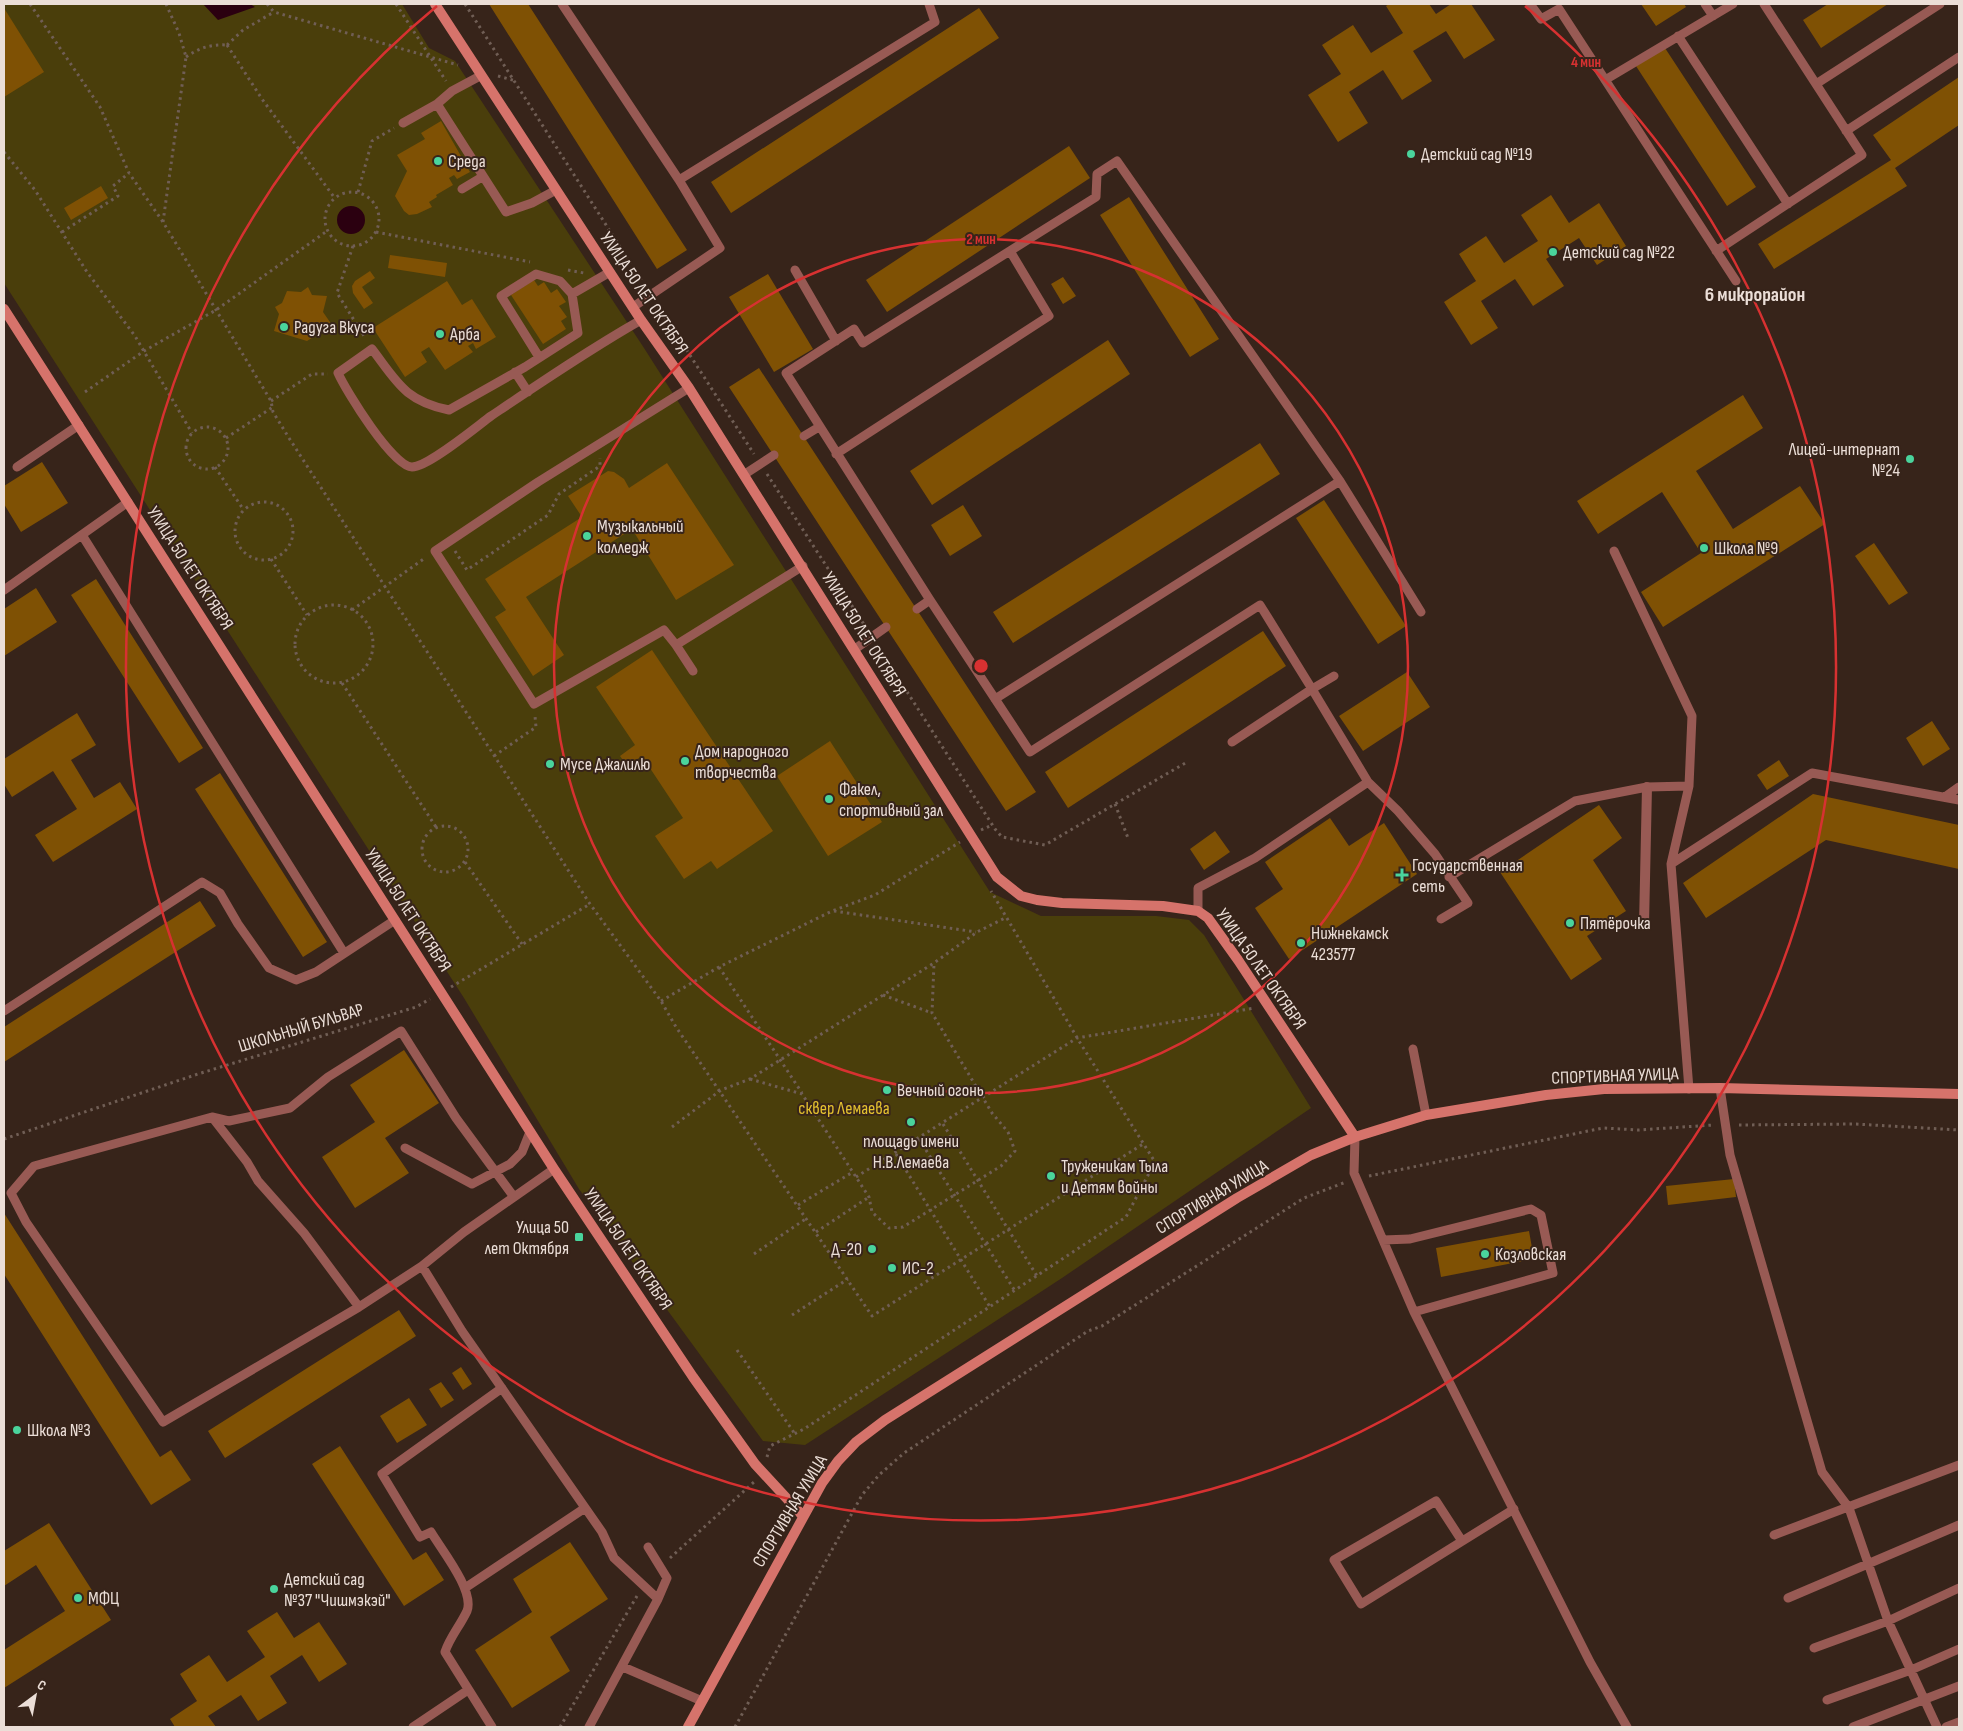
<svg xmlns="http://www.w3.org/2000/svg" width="1963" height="1731" viewBox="0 0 1963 1731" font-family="'Sofia Sans Condensed',sans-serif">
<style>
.green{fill:#4a3e0b}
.water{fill:#2b0010}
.building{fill:#7f5104}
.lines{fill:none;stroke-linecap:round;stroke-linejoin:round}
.path{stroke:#705e55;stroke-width:3;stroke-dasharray:2.5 4;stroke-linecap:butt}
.lane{stroke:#985a54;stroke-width:9}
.street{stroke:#985a54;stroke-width:10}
.secondary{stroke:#d6736b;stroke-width:10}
.ring{fill:none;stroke:#d73131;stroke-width:2.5}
.poi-dot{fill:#4ad49c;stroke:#37241a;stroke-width:2}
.labels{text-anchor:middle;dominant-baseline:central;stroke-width:4;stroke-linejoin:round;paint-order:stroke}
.poi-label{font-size:18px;fill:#ebded7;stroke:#37241a;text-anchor:start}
.street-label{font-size:18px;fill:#ebded7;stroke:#37241a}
.park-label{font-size:18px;fill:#e4c12f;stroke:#37241a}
.quarter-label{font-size:20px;font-weight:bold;fill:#ebded7;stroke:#37241a}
.centre{fill:#d73131;stroke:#37241a;stroke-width:2.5}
.ring-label{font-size:15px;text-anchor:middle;font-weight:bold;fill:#d73131;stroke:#37241a;stroke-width:4;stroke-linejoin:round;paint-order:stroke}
</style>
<rect width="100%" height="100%" fill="#37241a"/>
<path class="green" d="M4,4H402L429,48L455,61L644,348L990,892L1041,916H1156L1189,920L1204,935L1311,1108L1062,1278L805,1445L763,1441L579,1189L464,998L4,283Z"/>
<path class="water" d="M203,4H250L255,7L218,20Z
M337 220a14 14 0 1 1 28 0a14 14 0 1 1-28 0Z"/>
<path class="building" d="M489,4H528L687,250L657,269Z
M1389,4H1429L1436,14L1451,4H1471L1495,40L1464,59L1446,31L1413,51L1432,81L1402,100L1383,70L1349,92L1368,123L1338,142L1308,95L1341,74L1322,45L1353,25L1371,53L1403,33L1386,6Z
M1641,4H1684L1686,7L1656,26Z
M1828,4H1888L1821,48L1803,20Z
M4,8L44,72L4,97Z
M979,8L999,38L731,213L711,182Z
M1665,48L1756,187L1727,206L1636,66Z
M1959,77V125L1895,168L1907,186L1774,269L1758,244L1891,160L1873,135Z
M441,121L470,172L457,179L454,175L449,178L453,185L436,195L437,197L429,202L432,207L417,214L409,215L404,211L395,196L407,171L397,155L425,139L421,133Z
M1069,146L1090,178L887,312L866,280Z
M101,186L108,198L71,220L64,208Z
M1551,195L1569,223L1599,203L1626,246L1597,265L1579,238L1546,259L1564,286L1533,306L1515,279L1481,301L1498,328L1471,345L1444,302L1476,281L1459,254L1486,236L1504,263L1538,241L1521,215Z
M1129,197L1219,339L1190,357L1100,215Z
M390,255L447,263L445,277L388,268Z
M370,271L375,278L362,287L373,303L364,309L353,293L352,286L355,281Z
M768,274L813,349L774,372L729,297Z
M1063,277L1076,296L1063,304L1051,284Z
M534,280L538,286L544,282L551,293L557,289L566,302L559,306L567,317L561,321L566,329L543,344L511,295Z
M447,281L462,305L472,299L496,337L476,349L473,343L468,346L473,352L445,370L429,347L421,352L427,362L405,377L373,328Z
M308,287L312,295L327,296L323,312L332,325L307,341L274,331L279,314L275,307L282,303L287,291L301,292Z
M1108,340L1130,374L932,505L910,471Z
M759,368L1036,792L1006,811L729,387Z
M1743,395L1763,428L1696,471L1733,529L1800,486L1825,524L1663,627L1641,592L1701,553L1662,492L1598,534L1577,501Z
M1260,443L1280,474L1013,643L993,612Z
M42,462L68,503L21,532L4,504V486Z
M667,463L734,565L676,600L632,529L526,597L564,655L533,676L495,617L506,610L485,579L582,517L568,496L608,471L614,472L624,479L629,488Z
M1324,500L1406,626L1378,644L1296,518Z
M963,505L982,536L950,556L931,525Z
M1874,543L1908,593L1889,605L1855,556Z
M96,579L203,748L179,763L71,595Z
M36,588L57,622L4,656V609Z
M1263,631L1286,666L1068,808L1045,772Z
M652,650L773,831L717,869L711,861L684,879L655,836L683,818L642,756L627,766L620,756L635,745L596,687Z
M1407,672L1430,707L1363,751L1339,716Z
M77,713L96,745L71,760L94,798L120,782L137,809L53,862L35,835L77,809L53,771L12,797L4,784V759Z
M1932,721L1950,749L1923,766L1906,738Z
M830,741L882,822L828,856L777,776Z
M1779,760L1789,776L1767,790L1757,775Z
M220,773L327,942L303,957L195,789Z
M1813,794L1959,825V869L1826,840L1706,918L1683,883Z
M1599,805L1622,838L1593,860L1626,911L1587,936L1602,959L1571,980L1500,872Z
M1330,818L1349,846L1384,823L1417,874L1289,959L1255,908L1283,889L1265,862Z
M1215,831L1230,852L1204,870L1190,849Z
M200,901L216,926L4,1062V1027Z
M404,1050L439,1103L385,1138L409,1173L355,1208L322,1157L375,1122L350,1085Z
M1734,1179L1736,1197L1668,1205L1666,1186Z
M4,1213L160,1457L171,1450L191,1480L151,1505L4,1274Z
M1529,1231L1534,1259L1441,1277L1436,1248Z
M399,1310L416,1336L225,1458L208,1431Z
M461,1367L472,1384L463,1390L452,1373Z
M441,1382L454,1400L441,1408L429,1389Z
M409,1398L427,1425L397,1443L380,1416Z
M340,1446L413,1560L426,1552L444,1580L404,1606L312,1464Z
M49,1523L111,1620L4,1688V1650L65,1611L36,1565L4,1586V1551Z
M570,1542L608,1599L550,1637L570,1671L512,1708L475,1650L532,1612L513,1579Z
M277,1612L294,1638L319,1622L347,1664L319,1682L302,1655L270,1676L287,1703L258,1721L241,1695L208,1716L216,1727H175L170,1719L197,1701L180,1674L209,1655L227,1682L265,1657L247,1631Z"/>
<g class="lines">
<path class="path" d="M30,4L100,107L129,173L163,222L271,401L273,412L289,438L590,904L661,1001L676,1027L872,1316L1143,1144
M267,4L274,12L458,65
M396,4L446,81
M465,4L645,286
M227,45L262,99L334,197
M227,45L243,30L274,12
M186,57C199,48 211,44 227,45
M498,76L516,81
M4,152L35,190L87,272L135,336L192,433
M325 219a27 27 0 1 1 54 0a27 27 0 1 1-54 0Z
M358,192L372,141L394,128
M163,222L186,57L179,33L166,4
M62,232L118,196L113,186L129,173
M376,232L530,262
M353,246L337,293L366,339
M568,270L584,273
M658,306L754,454
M85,392L144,351L216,310L327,231
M271,401L312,374H328
M186 448a21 21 0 1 1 42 0a21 21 0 1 1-42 0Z
M226,438L273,407
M215,467L243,509
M767,474L865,626
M235 531a29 29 0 1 1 58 0a29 29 0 1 1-58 0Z
M455,551L467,570L548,515L559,494L600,466V458
M271,559L307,615
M295 644a39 39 0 1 1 78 0a39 39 0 1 1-78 0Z
M352,610L425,558
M879,648L995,829L1002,837L1045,845L1187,762
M342,683L436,827
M494,756L536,727L535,716
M1115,804L1128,838
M422 849a23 23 0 1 1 46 0a23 23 0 1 1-46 0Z
M981,830L992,825
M465,862L522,944
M834,911L976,932
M719,967L802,1093
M451,987L590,904
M883,995L932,1013
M661,1001L719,967L832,911L875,895L960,842
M750,1079L802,1094L869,1197L872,1212L889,1228L903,1227L1001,1166L1015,1151L1008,1132L992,1113L932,1013L934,963
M943,1124L1037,1276
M1739,1125L1856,1124L1959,1130
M672,1127L721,1090L750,1079L934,963L977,932L1007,917
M4,1139L198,1074L416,1007L430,999
M919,1139L1015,1291
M896,1154L990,1307
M1369,1176L1603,1128L1638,1130L1713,1125
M856,1177L1077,1038L1255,1008
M798,1205L853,1172
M816,1232L869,1197
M754,1254L807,1218
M792,1315L848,1279
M737,1350L795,1434
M767,1457L770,1446L804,1429L1126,1217L1155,1162L1079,1041L991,891
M670,1558L754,1482
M560,1727L637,1596
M735,1727L862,1495L879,1475L904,1453L1088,1331L1102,1326L1304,1198L1346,1182"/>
<path class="lane" d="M562,4L679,180L935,22L929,4
M1530,4L1541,19L1559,9L1736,281
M1705,4L1713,16
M1678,36L1788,204
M480,76L452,91L437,104L506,212L532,203L556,190
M1605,80L1733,4
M1816,84L1940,4
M403,123L437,104
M1846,131L1959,57
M462,189L482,177
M1716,251L1862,155L1764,4
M795,270L836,341
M610,272L572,294L578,333L525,367L449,410C405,401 397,382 372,349L338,373C346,391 393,467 412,467C428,467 476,427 491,416C540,383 590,349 641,320
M633,307L720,248L679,180
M539,357L501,296L536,274L560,281L572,294
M515,372L528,392
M804,436L819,427
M836,454L1049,316L1010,251
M17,467L79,425
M745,474L774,455
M82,535L344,953
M1614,551L1692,716L1689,786L1671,864
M4,590L128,502
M917,609L930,600
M676,645L664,630L534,704L435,551L538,482L689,388
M855,649L886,627
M693,671L676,645L803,566
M1334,676L1312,689L1368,782
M995,699L1340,481
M1232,742L1312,689L1260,605L1030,752L930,600L786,373L854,329L863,343L1096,197L1097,174L1117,161L1340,481L1421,612
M1945,797L1959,787
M1449,877L1575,801L1647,787L1689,786
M1198,911V888L1255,858L1368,782L1398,811L1435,854L1468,903L1441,919
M4,1011L202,882L220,893L238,924L269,968L296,980L316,972L395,920
M1413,1049L1426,1115
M1720,1088L1730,1155L1822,1472L1849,1508L1888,1621L1937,1727
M1689,1089L1671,864L1812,773L1959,800
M212,1117L229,1121L290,1108L328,1077L401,1031L456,1118L514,1197
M1355,1137L1354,1173L1414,1312L1590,1662L1627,1727
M405,1148L472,1184L510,1164L522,1152L530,1132
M554,1169L464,1232L422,1266L462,1331L602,1532L614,1558L658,1599L589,1727
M1383,1240L1410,1239L1531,1209L1541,1215L1553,1273L1414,1312
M359,1307L304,1233L258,1181L247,1162L212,1117L34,1166L11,1193L26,1222L163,1422L359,1307L422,1266
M1774,1535L1959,1465
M1462,1541L1436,1501L1334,1560L1361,1604L1514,1509
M648,1547L667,1578L658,1599
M465,1588L585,1508
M1788,1598L1959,1525
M1814,1648L1888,1621L1959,1588
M623,1667L702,1701
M1827,1700L1911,1670L1959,1649
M413,1727L468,1690
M492,1727L445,1652C450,1637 460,1626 467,1611C475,1591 441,1549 431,1532L420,1537L382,1474L502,1388
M1853,1727L1959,1686
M1946,1727L1959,1722"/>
<path class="street" d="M1644,925L1647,787"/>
<path class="secondary" d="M435,4L641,320L689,388L997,877L1021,896L1037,900L1062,903L1163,906L1198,911L1208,918L1238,960L1355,1137
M4,309L554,1169L693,1377L755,1464L802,1515
M688,1727L822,1483L838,1461L856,1442L885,1420L1237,1198L1311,1155L1355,1137L1426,1115L1546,1095L1604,1089L1720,1088L1959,1094"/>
</g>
<g class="ring">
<circle cx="981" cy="666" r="427"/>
<path d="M1525 6A855 855 0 1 1 437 6"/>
</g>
<g class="poi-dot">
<circle cx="1411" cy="154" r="5"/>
<circle cx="438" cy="161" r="5"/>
<circle cx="1553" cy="252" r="5"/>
<circle cx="284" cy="327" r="5"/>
<circle cx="440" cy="334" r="5"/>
<circle cx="1910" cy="459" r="5"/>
<circle cx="587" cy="536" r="5"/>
<circle cx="1704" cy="548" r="5"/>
<circle cx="685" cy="761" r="5"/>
<circle cx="550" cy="764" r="5"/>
<circle cx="829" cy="799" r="5"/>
<path d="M1399.5 867.5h5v5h5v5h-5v5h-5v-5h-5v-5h5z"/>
<circle cx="1570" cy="923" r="5"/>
<circle cx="1301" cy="943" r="5"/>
<circle cx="887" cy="1090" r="5"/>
<circle cx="911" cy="1122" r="5"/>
<circle cx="1051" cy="1176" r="5"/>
<rect x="574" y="1232" width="10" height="10" rx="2.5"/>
<circle cx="872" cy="1249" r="5"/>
<circle cx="1485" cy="1254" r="5"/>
<circle cx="892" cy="1268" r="5"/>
<circle cx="17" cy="1430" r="5"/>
<circle cx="274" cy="1589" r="5"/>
<circle cx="78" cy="1598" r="5"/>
</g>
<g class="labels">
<g class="poi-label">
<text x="1421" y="154">Детский сад №19</text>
<text x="448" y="161">Среда</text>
<text x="1563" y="252">Детский сад №22</text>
<text x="294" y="327">Радуга Вкуса</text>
<text x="450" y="334">Арба</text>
<text x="1900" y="449" text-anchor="end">Лицей-интернат<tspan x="1900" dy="21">№24</tspan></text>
<text x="597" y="526">Музыкальный<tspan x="597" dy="21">колледж</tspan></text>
<text x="1714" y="548">Школа №9</text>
<text x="695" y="751">Дом народного<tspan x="695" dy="21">творчества</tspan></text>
<text x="560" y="764">Мусе Джалилю</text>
<text x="839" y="789">Факел,<tspan x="839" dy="21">спортивный зал</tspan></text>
<text x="1412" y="865">Государственная<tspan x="1412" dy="21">сеть</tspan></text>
<text x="1580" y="923">Пятёрочка</text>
<text x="1311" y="933">Нижнекамск<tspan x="1311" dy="21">423577</tspan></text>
<text x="897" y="1090">Вечный огонь</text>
<text x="911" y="1141" text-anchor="middle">площадь имени<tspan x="911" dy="21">Н.В.Лемаева</tspan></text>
<text x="1061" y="1166">Труженикам Тыла<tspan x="1061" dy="21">и Детям войны</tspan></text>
<text x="569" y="1227" text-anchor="end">Улица 50<tspan x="569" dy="21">лет Октября</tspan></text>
<text x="862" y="1249" text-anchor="end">Д-20</text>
<text x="1495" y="1254">Козловская</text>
<text x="902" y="1268">ИС-2</text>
<text x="27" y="1430">Школа №3</text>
<text x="284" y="1579">Детский сад<tspan x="284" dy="21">№37 "Чишмэкэй"</tspan></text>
<text x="88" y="1598">МФЦ</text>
</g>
<g class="street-label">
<text transform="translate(644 293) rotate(56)">УЛИЦА 50 ЛЕТ ОКТЯБРЯ</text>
<text transform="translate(190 568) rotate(57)">УЛИЦА 50 ЛЕТ ОКТЯБРЯ</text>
<text transform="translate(864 634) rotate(58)">УЛИЦА 50 ЛЕТ ОКТЯБРЯ</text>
<text transform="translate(408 910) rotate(57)">УЛИЦА 50 ЛЕТ ОКТЯБРЯ</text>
<text transform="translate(1261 969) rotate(55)">УЛИЦА 50 ЛЕТ ОКТЯБРЯ</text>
<text transform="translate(301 1028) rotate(-17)">ШКОЛЬНЫЙ БУЛЬВАР</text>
<text transform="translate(1615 1076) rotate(-2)">СПОРТИВНАЯ УЛИЦА</text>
<text transform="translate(1212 1197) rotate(-31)">СПОРТИВНАЯ УЛИЦА</text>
<text transform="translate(628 1249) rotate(56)">УЛИЦА 50 ЛЕТ ОКТЯБРЯ</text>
<text transform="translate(790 1511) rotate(-59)">СПОРТИВНАЯ УЛИЦА</text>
</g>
<g class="park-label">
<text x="844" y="1108">сквер Лемаева</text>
</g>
<g class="quarter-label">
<text x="1755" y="295">6 микрорайон</text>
</g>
</g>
<circle cx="981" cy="666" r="8" class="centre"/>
<g class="ring-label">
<text x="1586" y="67">4 мин</text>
<text x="981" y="244">2 мин</text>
</g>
<rect width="1963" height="1731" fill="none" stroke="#ebded7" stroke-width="10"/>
<g transform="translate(35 1696) rotate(32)" stroke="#37241a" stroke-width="4" paint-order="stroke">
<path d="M0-4L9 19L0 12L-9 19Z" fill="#ebded7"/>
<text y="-8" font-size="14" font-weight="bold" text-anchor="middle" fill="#ebded7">С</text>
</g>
</svg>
